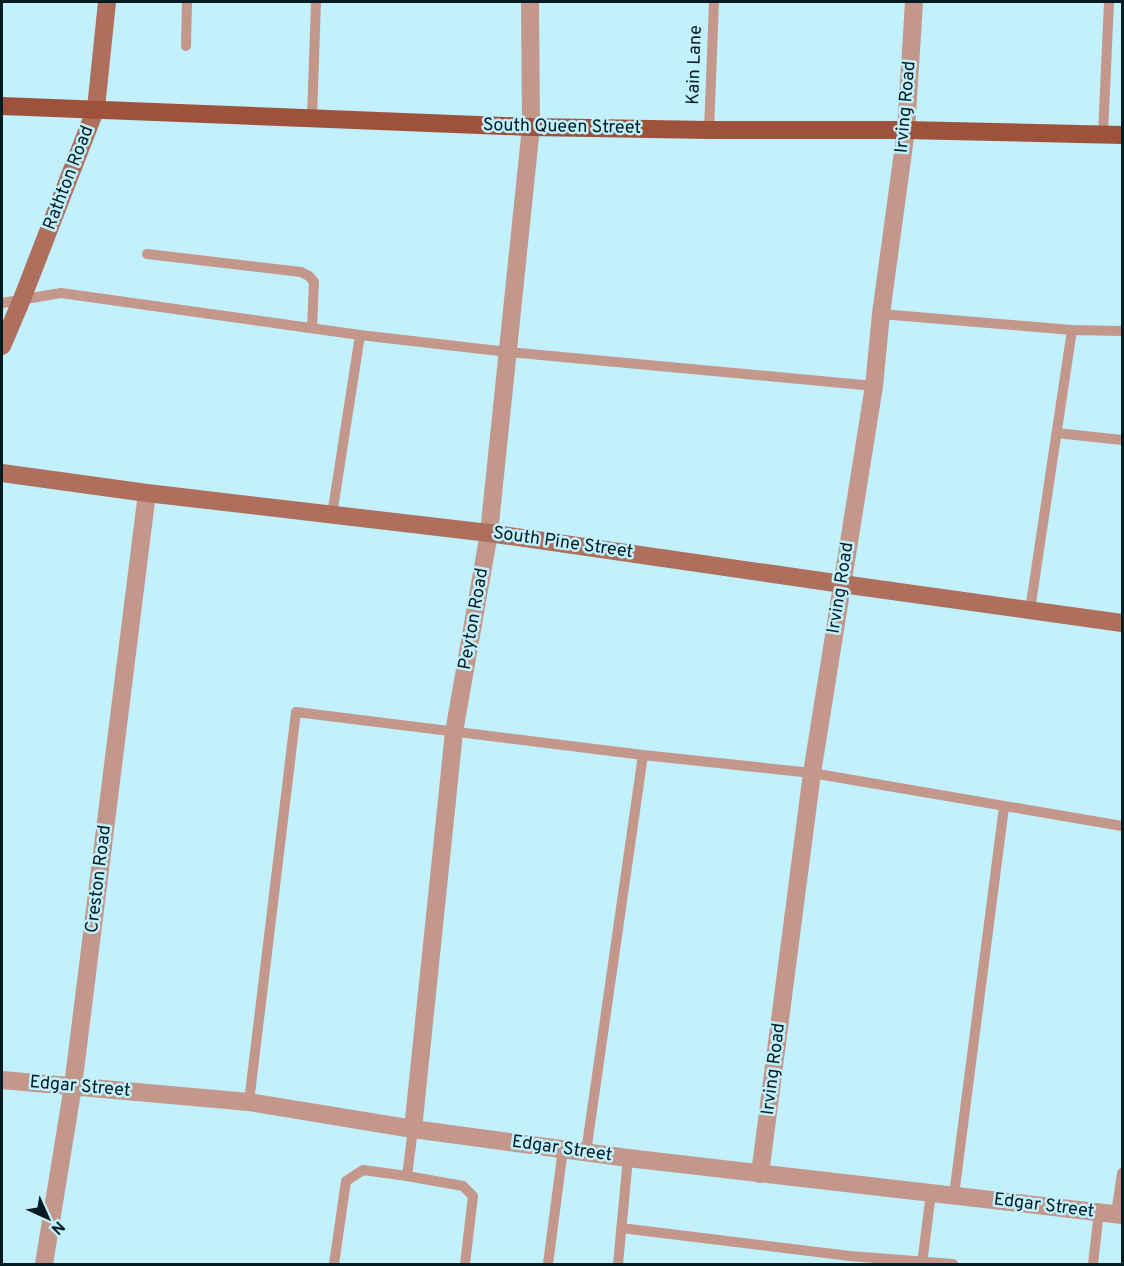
<svg xmlns="http://www.w3.org/2000/svg" width="1124" height="1266" viewBox="0 0 1124 1266" font-family="Overpass,sans-serif">
<style>
.lines{fill:none;stroke-linecap:round;stroke-linejoin:round}
.lane{stroke:#c3978a;stroke-width:10}
.street{stroke:#c3978a;stroke-width:18}
.secondary{stroke:#af6f5d;stroke-width:18}
.primary{stroke:#9e523c;stroke-width:18}
.labels{text-anchor:middle;dominant-baseline:central;stroke-width:5;stroke-linejoin:round;paint-order:stroke}
.street-label{font-size:18px;fill:#031c22;stroke:#c2f0fd}
</style>
<rect width="100%" height="100%" fill="#c2f0fd"/>
<g class="lines">
<path class="lane" d="M186,46L187,2
M312,117L316,2
M709,130L714,2
M1103,134L1109,2
M147,254L301,272L309,276L314,282L312,328
M2,303L61,293L360,335L508,352L874,386
M881,314L1072,330L1122,331
M1057,433L1122,440
M332,515L360,335
M1030,610L1072,330
M249,1102L296,712L643,755L812,773L1122,826
M413,1129L407,1176L463,1186L473,1196L465,1264
M586,1152L643,755
M954,1195L1004,807
M1116,1214L1122,1173
M621,1228L850,1256L953,1264
M334,1264L346,1181L363,1170L407,1176
M548,1264L563,1149
M618,1264L628,1158
M922,1264L931,1193
M1093,1264L1099,1212"/>
<path class="street" d="M2,1080L249,1102L413,1129L628,1158L1122,1215
M413,1129L454,732L489,533L531,127L530,2
M760,1174L812,773L874,386L881,314L906,130L914,2
M44,1264L73,1086L147,493"/>
<path class="secondary" d="M2,346L22,299L96,108L107,2
M2,473L147,493L489,533L842,584L1122,623"/>
<path class="primary" d="M2,106L531,127L709,130H906L1122,135"/>
</g>
<g class="labels">
<g class="street-label">
<text transform="translate(695 65) rotate(-88)">Kain Lane</text>
<text transform="translate(906 107) rotate(-85)">Irving Road</text>
<text transform="translate(562 127) rotate(1)">South Queen Street</text>
<text transform="translate(69 178) rotate(-69)">Rathton Road</text>
<text transform="translate(563 543) rotate(8)">South Pine Street</text>
<text transform="translate(841 588) rotate(-81)">Irving Road</text>
<text transform="translate(474 619) rotate(-80)">Peyton Road</text>
<text transform="translate(99 879) rotate(-83)">Creston Road</text>
<text transform="translate(774 1069) rotate(-83)">Irving Road</text>
<text transform="translate(80 1087) rotate(5)">Edgar Street</text>
<text transform="translate(562 1149) rotate(8)">Edgar Street</text>
<text transform="translate(1044 1206) rotate(7)">Edgar Street</text>
</g>
</g>
<rect width="1124" height="1266" fill="none" stroke="#031c22" stroke-width="6"/>
<g transform="translate(48 1218) rotate(135)" stroke="#c2f0fd" stroke-width="4.5" paint-order="stroke">
<path d="M0-4.5L10 22L0 15L-10 22Z" fill="#031c22"/>
<text y="-9" font-size="16" font-weight="bold" text-anchor="middle" fill="#031c22">N</text>
</g>
</svg>
